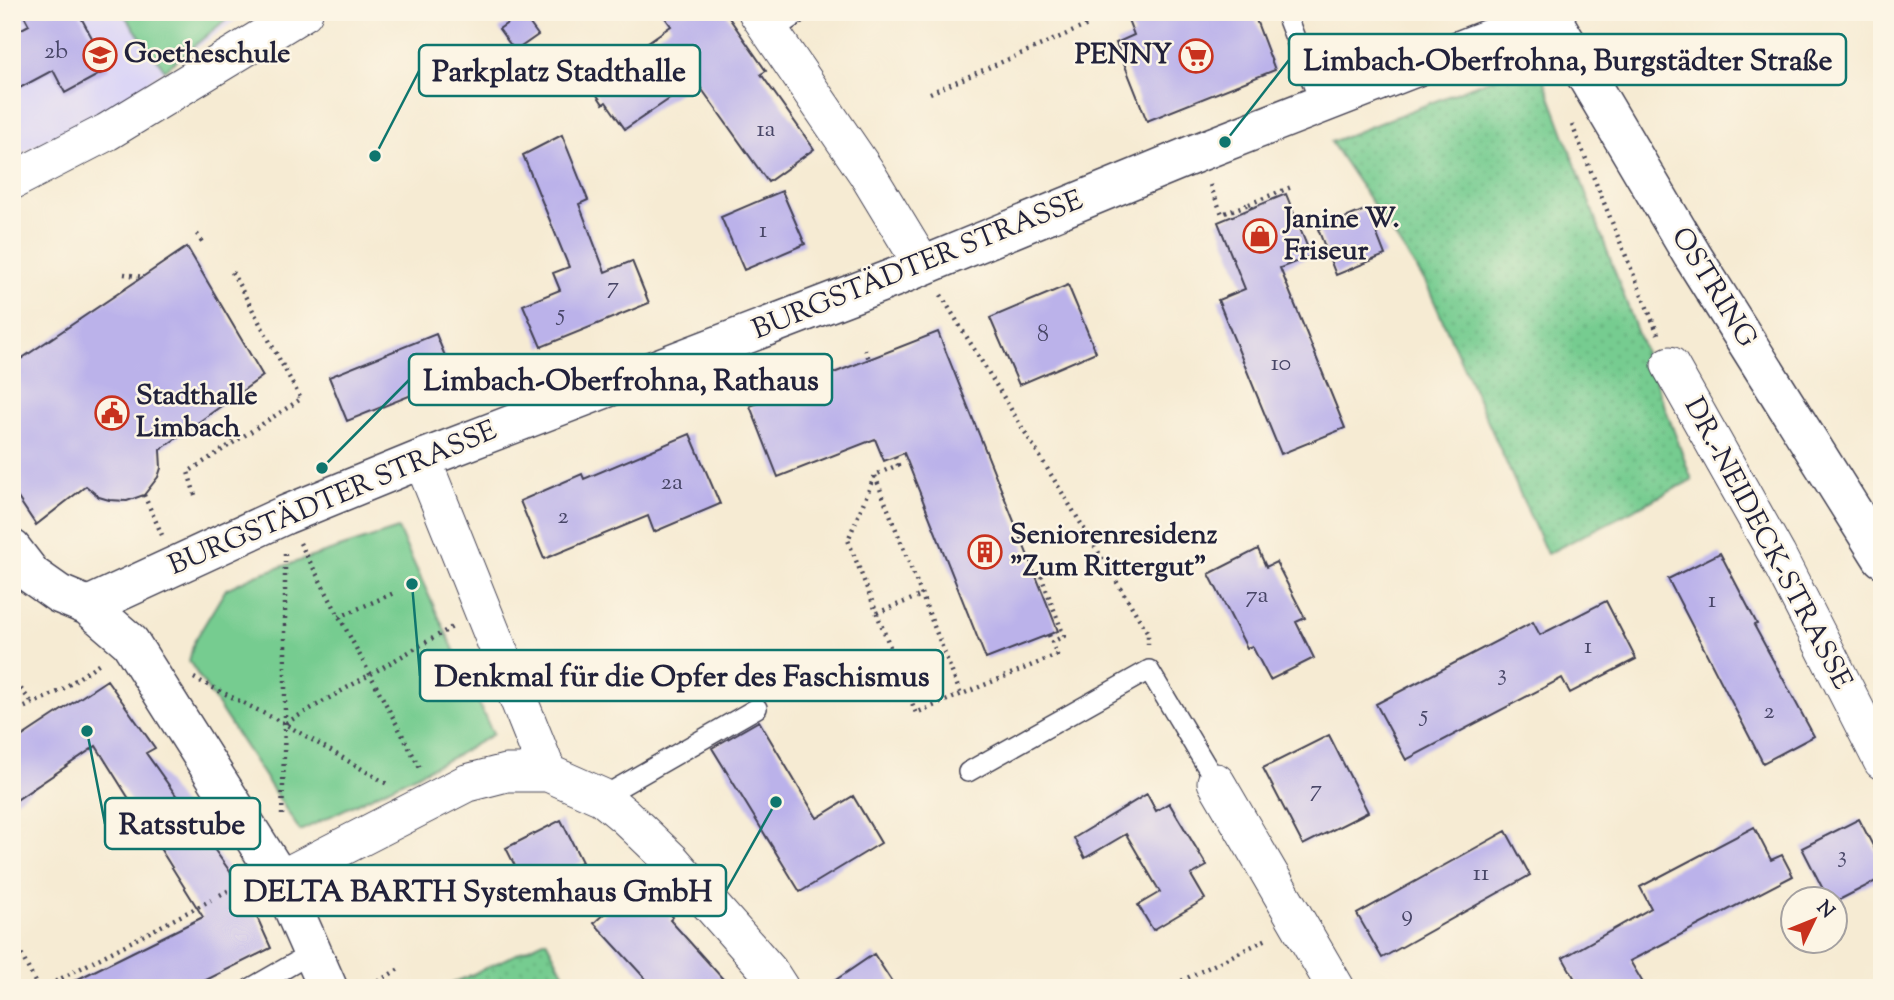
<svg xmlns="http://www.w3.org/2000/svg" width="1894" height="1000" viewBox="0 0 1894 1000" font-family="'Sorts Mill Goudy',serif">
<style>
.built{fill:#dcd6f6}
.grass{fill:url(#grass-dots);stroke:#4c7766;stroke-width:2}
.park{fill:#76cc90;stroke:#4c7766;stroke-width:2}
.building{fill:#bbb2ea}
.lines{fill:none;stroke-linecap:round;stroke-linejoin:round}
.lane-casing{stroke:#424052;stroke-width:22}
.street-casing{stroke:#424052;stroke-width:39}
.secondary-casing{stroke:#424052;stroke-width:41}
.path{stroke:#424052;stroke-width:4.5;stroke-dasharray:2 5;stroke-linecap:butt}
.lane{stroke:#fff;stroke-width:19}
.street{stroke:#fff;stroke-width:37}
.secondary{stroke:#fff;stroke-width:38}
.labels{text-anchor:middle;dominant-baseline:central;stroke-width:5;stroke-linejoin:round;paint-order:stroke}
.number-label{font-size:24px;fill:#484667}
.poi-label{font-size:28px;font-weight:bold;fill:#22223b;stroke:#fcf5e5;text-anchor:start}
.street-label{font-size:28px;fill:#22223b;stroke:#fcf5e5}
.leader{fill:none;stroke:#0f766e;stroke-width:2.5}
.callout-dot{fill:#0f766e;stroke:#fcf5e5;stroke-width:2.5}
.callout{fill:#fcf5e5;stroke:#0f766e;stroke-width:2.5}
.callout-label{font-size:30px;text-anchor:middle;font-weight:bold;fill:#22223b}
</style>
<defs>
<pattern id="grass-dots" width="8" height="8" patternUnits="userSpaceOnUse" patternTransform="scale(1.75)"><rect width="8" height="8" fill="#76cc90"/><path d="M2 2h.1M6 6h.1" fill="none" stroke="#66af7d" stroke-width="1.8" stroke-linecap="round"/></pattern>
</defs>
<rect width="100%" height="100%" fill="#fcf5e5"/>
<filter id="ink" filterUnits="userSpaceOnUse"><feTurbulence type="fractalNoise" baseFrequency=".0143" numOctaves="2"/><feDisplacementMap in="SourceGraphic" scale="14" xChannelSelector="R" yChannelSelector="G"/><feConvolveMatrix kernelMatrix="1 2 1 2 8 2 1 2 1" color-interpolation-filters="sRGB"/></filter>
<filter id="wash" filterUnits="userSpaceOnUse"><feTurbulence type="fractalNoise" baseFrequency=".00686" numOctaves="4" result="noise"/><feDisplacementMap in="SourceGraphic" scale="28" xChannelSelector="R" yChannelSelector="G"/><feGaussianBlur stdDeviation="1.57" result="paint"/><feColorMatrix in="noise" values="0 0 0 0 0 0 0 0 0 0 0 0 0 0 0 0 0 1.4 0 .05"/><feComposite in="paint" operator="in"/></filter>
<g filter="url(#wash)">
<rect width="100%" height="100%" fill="#f6ebd3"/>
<path class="built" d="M12,12H248L126,97L12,159Z"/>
<path class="grass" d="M1537,61L1692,480L1547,554L1426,283L1331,142Z
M546,940L571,988H443Z"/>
<path class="park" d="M122,12H235L165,70Z
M398,529L493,734L455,756L300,831L189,661L194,642L226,589L256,575Z"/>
<g id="blocks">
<path class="building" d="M22,12H78L109,69L65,93L53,70L12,92V34L29,25Z
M661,12H725L766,71L761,74L814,149L768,182L696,81L625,129L606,102L603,104L589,83L671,26Z
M1125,12H1253L1275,70L1147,121L1116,43L1134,35Z
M522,13L538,35L515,51L499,29Z
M562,135L588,200L579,204L605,272L632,261L649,303L541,347L523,305L560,290L553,273L569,267L523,155Z
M782,191L805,244L744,270L721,217Z
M1286,194L1311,256L1280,268L1345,428L1281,454L1218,300L1245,289L1218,222Z
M1367,209L1385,255L1336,275L1318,229Z
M187,247L263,376L160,450L161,468L158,477L144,495L127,501L109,500L99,497L86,486L36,525L12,489V365Z
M1068,285L1096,352L1019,385L990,318Z
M938,332L1058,631L986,659L904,453L884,461L875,439L778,477L750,406Z
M436,334L454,378L347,421L329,377Z
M690,434L720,504L654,532L648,516L544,559L520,501L582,474L584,479Z
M1258,549L1266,567L1276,562L1305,618L1296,622L1314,658L1270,680L1252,646L1247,648L1209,574Z
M1720,553L1757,624L1754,625L1814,736L1763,763L1668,579Z
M1606,601L1636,659L1570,693L1562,678L1406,760L1376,704L1533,622L1540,635Z
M107,680L155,748L146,753L248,897L271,948L190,988H60L203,917L96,746L12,803V743Z
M759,721L817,818L853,796L881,843L800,892L712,748Z
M1329,735L1368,812L1303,845L1263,768Z
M1147,794L1156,811L1169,803L1207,866L1191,875L1205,899L1153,930L1138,905L1160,892L1126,834L1085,858L1074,838Z
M1859,819L1882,863V878L1835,902V899H1828L1802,848Z
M561,820L582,862L527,890L506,848Z
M1754,827L1771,860L1782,855L1793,876L1630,961L1646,988H1580L1563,958L1651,908L1640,887Z
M1506,831L1530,875L1382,958L1357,914Z
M639,881L673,917L670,920L731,988H654L594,923Z
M874,954L896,988H824Z"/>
</g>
</g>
<g filter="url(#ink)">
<use href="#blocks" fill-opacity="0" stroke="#424052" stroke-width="2"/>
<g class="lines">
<defs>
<path id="lane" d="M1285,12L1321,105
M771,32L800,12
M968,772L1149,670L1216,782
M602,797L757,708
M251,988L312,953"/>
<path id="street" d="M757,12L866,172L923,266
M12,181L107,132L304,12
M1670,365L1777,555L1882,761
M422,459L548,773
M1216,782L1336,988
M280,879L467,783L506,773H548L602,797L625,816L671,860L769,971L780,988"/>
<path id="secondary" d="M1550,15L1692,255L1882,558
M12,549L32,575L59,594L88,606L130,642L280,879L328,988
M88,606L285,515L422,459L896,277L1199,152L1557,12"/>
</defs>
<use href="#lane" class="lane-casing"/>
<use href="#street" class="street-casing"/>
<use href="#secondary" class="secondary-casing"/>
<path class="path" d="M930,93L1090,24
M1572,125L1658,334
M1210,185L1222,214L1249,204L1251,208
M1249,204L1294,186
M197,234L203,244
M124,274L143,277
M941,295L1148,633V648
M865,349L869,359
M895,457L898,465L875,475L848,540L916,713L1057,655L1052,642L1064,636L1040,573
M875,476L961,695
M144,495L162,535
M195,495L188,472L301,399L232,272
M300,543L421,770
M877,613L922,595
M339,617L396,592
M1049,635L1052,642
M12,678L33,704
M194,678L285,724L389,785
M12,713L60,691L101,662
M286,723L454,626
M282,815L285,724V554
M347,881L364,897
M220,895L241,884
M12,936L38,988
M43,988L211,900
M366,988L401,968
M1162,988L1183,980L1269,938"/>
<use href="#lane" class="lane"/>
<use href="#street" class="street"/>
<use href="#secondary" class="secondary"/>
</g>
</g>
<defs>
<symbol id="school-ring" viewBox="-11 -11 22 22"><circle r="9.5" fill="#fcf5e5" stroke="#c8321e" stroke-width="1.5"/><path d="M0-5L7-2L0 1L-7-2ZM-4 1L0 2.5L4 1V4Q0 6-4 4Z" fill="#c8321e"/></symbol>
<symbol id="supermarket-ring" viewBox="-11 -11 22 22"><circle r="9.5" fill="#fcf5e5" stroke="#c8321e" stroke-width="1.5"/><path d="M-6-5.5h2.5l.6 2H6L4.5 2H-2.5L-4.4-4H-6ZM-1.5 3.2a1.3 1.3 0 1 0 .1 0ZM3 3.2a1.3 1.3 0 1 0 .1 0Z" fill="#c8321e"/></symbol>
<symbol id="shop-ring" viewBox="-11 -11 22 22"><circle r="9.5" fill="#fcf5e5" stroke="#c8321e" stroke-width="1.5"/><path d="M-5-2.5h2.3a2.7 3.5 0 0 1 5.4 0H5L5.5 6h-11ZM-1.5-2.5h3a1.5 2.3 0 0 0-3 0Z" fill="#c8321e"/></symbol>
<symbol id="civic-ring" viewBox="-11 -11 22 22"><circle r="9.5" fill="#fcf5e5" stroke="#c8321e" stroke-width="1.5"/><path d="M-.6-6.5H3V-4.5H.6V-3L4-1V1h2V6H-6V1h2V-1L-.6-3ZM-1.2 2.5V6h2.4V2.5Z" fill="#c8321e"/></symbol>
<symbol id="building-ring" viewBox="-11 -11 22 22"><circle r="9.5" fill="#fcf5e5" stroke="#c8321e" stroke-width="1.5"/><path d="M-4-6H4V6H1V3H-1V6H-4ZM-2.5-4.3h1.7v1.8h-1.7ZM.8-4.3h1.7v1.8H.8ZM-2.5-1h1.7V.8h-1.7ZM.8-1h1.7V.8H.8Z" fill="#c8321e"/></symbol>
</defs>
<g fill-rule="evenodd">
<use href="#school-ring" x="81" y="36" width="38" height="38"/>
<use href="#supermarket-ring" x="1177" y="37" width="38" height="38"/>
<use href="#shop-ring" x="1241" y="217" width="38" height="38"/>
<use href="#civic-ring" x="93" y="394" width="38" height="38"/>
<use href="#building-ring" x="966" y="533" width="38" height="38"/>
</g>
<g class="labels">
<g class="number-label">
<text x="56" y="52">2b</text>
<text x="766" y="130">1a</text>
<text x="763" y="231">1</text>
<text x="613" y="287">7</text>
<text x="561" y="314">5</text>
<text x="1043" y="335">8</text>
<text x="1281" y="364">10</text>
<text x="672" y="483">2a</text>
<text x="563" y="517">2</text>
<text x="1257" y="596">7a</text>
<text x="1712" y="601">1</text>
<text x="1588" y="647">1</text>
<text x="1502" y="674">3</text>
<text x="1769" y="712">2</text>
<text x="1424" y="715">5</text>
<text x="1316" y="790">7</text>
<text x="1842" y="856">3</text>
<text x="1481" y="874">11</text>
<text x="1407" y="915">9</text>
</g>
<g class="poi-label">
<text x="124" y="55">Goetheschule</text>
<text x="1172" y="56" text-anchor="end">PENNY</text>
<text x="1284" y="220">Janine W.<tspan x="1284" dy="32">Friseur</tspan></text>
<text x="136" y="397">Stadthalle<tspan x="136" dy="32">Limbach</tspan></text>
<text x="1010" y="536">Seniorenresidenz<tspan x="1010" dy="32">"Zum Rittergut"</tspan></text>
</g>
<g class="street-label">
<text transform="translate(918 266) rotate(-22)">BURGSTÄDTER STRASSE</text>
<text transform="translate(1713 288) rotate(58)">OSTRING</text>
<text transform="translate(333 499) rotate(-23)">BURGSTÄDTER STRASSE</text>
<text transform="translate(1767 544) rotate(62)">DR.-NEIDECK-STRASSE</text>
</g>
</g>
<path class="leader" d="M1225 142L1289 60M375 156L419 71M322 468L409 380M412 584L420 676M87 731L105 824M776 802L726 891"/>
<g class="callout-dot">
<circle cx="1225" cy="142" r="7"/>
<circle cx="375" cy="156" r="7"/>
<circle cx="322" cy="468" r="7"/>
<circle cx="412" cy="584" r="7"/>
<circle cx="87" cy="731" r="7"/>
<circle cx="776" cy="802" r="7"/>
</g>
<g class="callout">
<rect x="1289" y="34" width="557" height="51" rx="7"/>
<rect x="419" y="45" width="281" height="51" rx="7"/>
<rect x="409" y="354" width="423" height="51" rx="7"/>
<rect x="420" y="650" width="523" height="51" rx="7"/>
<rect x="105" y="798" width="155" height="51" rx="7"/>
<rect x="230" y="865" width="496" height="51" rx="7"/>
</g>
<g class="callout-label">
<text x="1568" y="70">Limbach-Oberfrohna, Burgstädter Straße</text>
<text x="559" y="81">Parkplatz Stadthalle</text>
<text x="621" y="390">Limbach-Oberfrohna, Rathaus</text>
<text x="682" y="686">Denkmal für die Opfer des Faschismus</text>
<text x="182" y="834">Ratsstube</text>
<text x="478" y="901">DELTA BARTH Systemhaus GmbH</text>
</g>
<rect width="1894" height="1000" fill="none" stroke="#fcf5e5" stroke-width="42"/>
<g transform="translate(1814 920) rotate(47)"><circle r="33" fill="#fcf5e5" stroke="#a5a1a1" stroke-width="2"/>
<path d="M0-5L12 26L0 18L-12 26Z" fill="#c8321e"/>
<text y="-10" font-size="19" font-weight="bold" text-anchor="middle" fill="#22223b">N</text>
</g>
</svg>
